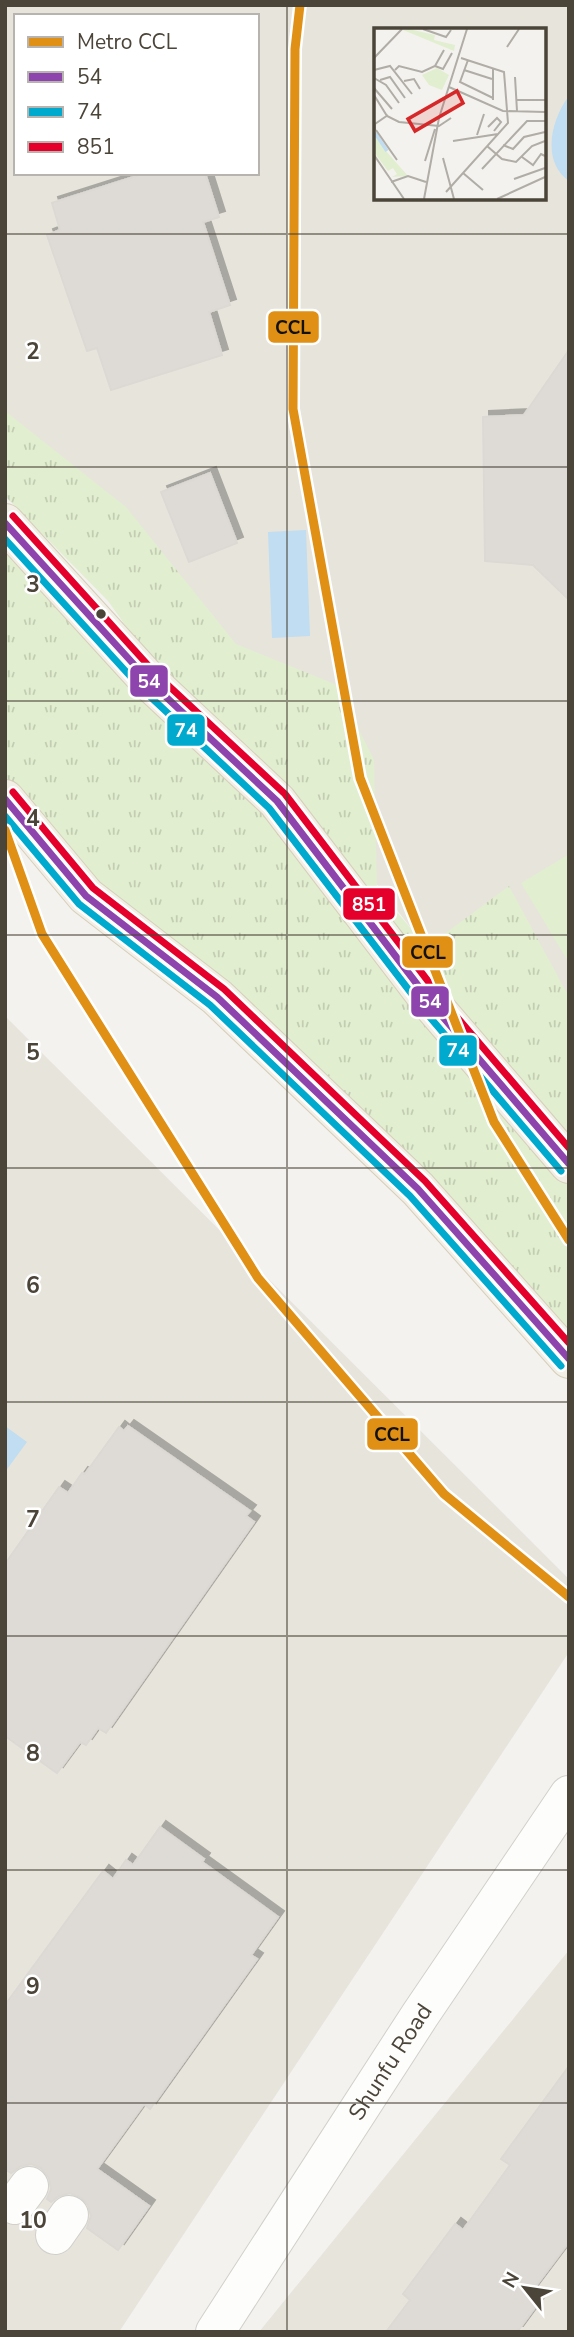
<svg xmlns="http://www.w3.org/2000/svg" width="574" height="2337" viewBox="0 0 574 2337" font-family="'Nunito Sans',sans-serif">
<style>
.residential{fill:#e7e4dc;fill-rule:evenodd}
.grass{fill:url(#grass-tufts)}
.pitch{fill:#e1eecf}
.water{fill:#c0ddf1}
.building{fill:#dedbd6;stroke:#dcd9d4;stroke-width:2;filter:url(#shadow)}
.lines{fill:none;stroke-linecap:round;stroke-linejoin:round}
.minor-casing{stroke:#d2d0cb;stroke-width:40}
.major-casing{stroke:#d6cebb;stroke-width:40}
.minor{stroke:#fdfdfc;stroke-width:38}
.major{stroke:#f2efe6;stroke-width:38}
.bus-1-casing{stroke:#fff;stroke-width:12}
.bus-2-casing{stroke:#fff;stroke-width:12}
.bus-3-casing{stroke:#fff;stroke-width:12}
.bus-1{stroke:#8e44ad;stroke-width:7}
.bus-2{stroke:#00a9ce;stroke-width:7}
.bus-3{stroke:#e4002b;stroke-width:7}
.metro-1-casing{stroke:#fff;stroke-width:14}
.metro-1{stroke:#e09014;stroke-width:9}
.grid{fill:none;stroke:#4b4439;stroke-width:2;stroke-opacity:0.55}
.bus-dot{fill:#4b4439;stroke:#fff;stroke-width:2.5}
.labels{text-anchor:middle;dominant-baseline:central;stroke-width:5;stroke-linejoin:round;paint-order:stroke}
.street-label{font-size:23px;fill:#4b4439;stroke:#fff}
.inset-river{fill:none;stroke:#c0ddf1;stroke-width:3.5}
.inset-road{fill:none;stroke:#b0aca6;stroke-width:2}
.view{fill:#d62828;fill-opacity:0.15;stroke:#d62828;stroke-width:3.5}
.inset-edge{fill:none;stroke:#4b4439;stroke-width:3.5}
.grid-label{font-size:23px;text-anchor:middle;font-weight:bold;fill:#4b4439;stroke:#fff;stroke-width:5;stroke-linejoin:round;paint-order:stroke}
.line-badge{stroke:#fff;stroke-width:2.5}
.badge-label{font-size:19px;text-anchor:middle;font-weight:bold;fill:#fff}
.pale-badge-label{font-size:19px;text-anchor:middle;font-weight:bold;fill:#111}
</style>
<defs>
<pattern id="grass-tufts" width="24" height="20" patternUnits="userSpaceOnUse" patternTransform="scale(1.75)"><rect width="24" height="20" fill="#e1eecf"/><path d="M3 7l-1-3M5 7V3M7 7l1-3M15 17l-1-3M17 17v-4M19 17l1-3" fill="none" stroke="#c3cdb2"/></pattern>
<filter id="shadow"><feDropShadow dx="6" dy="-6" stdDeviation="0" flood-color="#0004"/></filter>
</defs>
<rect width="100%" height="100%" fill="#f4f2ee"/>
<path class="residential" d="M5,5H569V1130L357,859L5,465ZM16,16H257V173H16ZM376,30H544V198H376Z
M5,1016L569,1579V1652L119,2332H5Z
M569,1950V2332H259Z"/>
<path class="grass" d="M5,411L126,507L236,644L337,685L374,760L377,889L427,947L509,886L569,997V1359L5,799V523L186,710L108,601L5,496Z"/>
<path class="pitch" d="M569,854V963L521,883Z"/>
<path class="water" d="M569,96V181C541,162 551,119 569,96Z
M306,530L310,636L272,638L268,532Z
M5,1426L27,1442L5,1472Z"/>
<path class="building" d="M146,173H205L219,217L203,222L230,305L209,312L222,355L111,390L97,348L87,351L47,235L60,230L52,203Z
M569,350V600L533,565L485,561L483,417L524,415Z
M210,473L237,543L189,562L161,492Z
M128,1426L250,1511L246,1516L254,1522L106,1733L98,1728L86,1745L80,1742L57,1773L5,1736V1564L59,1487L68,1493L82,1473L85,1474L119,1427L124,1431Z
M160,1827L204,1859L202,1862L278,1917L251,1955L257,1959L150,2109L144,2104L97,2169L149,2206L118,2250L87,2228L91,2216L88,2205L82,2198L70,2193L59,2196L51,2202L47,2199L51,2189L49,2178L41,2168L32,2164L21,2166L11,2173L5,2169V2005L103,1871L113,1879L126,1860L133,1865Z
M569,2066V2242L529,2295L539,2302L517,2332H386L410,2300L403,2294L455,2224L463,2230L510,2165L501,2159Z"/>
<g class="lines">
<defs>
<g id="minor">
<path d="M15,2205L29,2186"/>
<path d="M55,2235L69,2215"/>
<path id="s1" d="M215,2332L420,2015L569,1795"/>
</g>
<path id="major" d="M5,523L149,681L277,801L436,1009L569,1164
M5,799L86,896L217,997L418,1189L569,1359"/>
</defs>
<use href="#minor" class="minor-casing"/>
<use href="#major" class="major-casing"/>
<use href="#minor" class="minor"/>
<use href="#major" class="major"/>
<defs>
<path id="bus-1" d="M5,523L149,681L277,801L436,1009L569,1164
M5,799L86,896L217,997L418,1189L569,1359"/>
<path id="bus-2" d="M5,539L141,688L269,808L428,1015L561,1171
M5,816L79,904L210,1005L410,1196L561,1366"/>
<path id="bus-3" d="M13,516L156,674L285,794L444,1002L569,1148
M13,792L93,888L224,989L425,1181L569,1343"/>
</defs>
<use href="#bus-1" class="bus-1-casing"/>
<use href="#bus-2" class="bus-2-casing"/>
<use href="#bus-3" class="bus-3-casing"/>
<use href="#bus-1" class="bus-1"/>
<use href="#bus-2" class="bus-2"/>
<use href="#bus-3" class="bus-3"/>
<defs>
<path id="metro-1" d="M300,5L295,49L293,409L360,778L494,1122L569,1240
M5,830L42,934L258,1278L444,1494L569,1597"/>
</defs>
<use href="#metro-1" class="metro-1-casing"/>
<use href="#metro-1" class="metro-1"/>
</g>
<path class="grid" d="M287,5V2332M5,234H569M5,467H569M5,701H569M5,935H569M5,1168H569M5,1402H569M5,1636H569M5,1870H569M5,2103H569"/>
<circle class="bus-dot" cx="101" cy="614" r="6"/>
<g class="labels">
<g class="street-label">
<text stroke="none"><textPath href="#s1" startOffset="322">Shunfu Road</textPath></text>
</g>
</g>
<g transform="translate(374 28)">
<rect width="172" height="172" fill="#f4f2ee"/>
<path d="M35,1L61,7L60,12L81,17L80,23L29,2ZM0,107L11,122L34,148L18,149L23,146L19,140L14,143L0,124Z" fill="#e1eecf"/>
<path d="M63,40L75,47L68,62L55,57L48,47Z" fill="#e1eecf"/>
<path class="inset-river" d="M1,105L13,123"/>
<path class="inset-road" d="M49,1L72,9L77,2M133,19L145,1M0,30L28,1M94,32L86,54L119,70M61,38L69,41L78,25M119,41V72M0,42L16,38L38,66M21,42L25,38L48,44L61,38L70,22M90,42L118,51M141,49L143,83M0,50L12,57L25,75M6,52L16,49L31,70M30,53L40,51L46,61M75,59L129,83L171,84M0,60L18,81M0,67L13,88L25,94L65,98L77,90M142,72H171M114,99L123,90L127,94L120,103M1,102V96L14,87M2,102L23,132M103,107L110,86M79,113L124,106M129,117L139,121L150,109L171,104M113,118L128,131L142,134L158,118L171,113M0,127L30,171M148,129L159,137L167,126L171,128M69,130L80,171M51,133L61,101M108,141L153,93H171M89,145L109,162M140,151L171,140M17,154L34,148L52,154M72,164L134,95L130,44L87,30M50,171L65,90L93,1M123,171L171,149"/>
<path class="view" d="M83,63L89,75L41,103L34,91Z"/>
<rect width="172" height="172" class="inset-edge"/>
</g>
<g class="grid-label">
<text x="33" y="359">2</text>
<text x="33" y="592">3</text>
<text x="33" y="826">4</text>
<text x="33" y="1060">5</text>
<text x="33" y="1293">6</text>
<text x="33" y="1527">7</text>
<text x="33" y="1761">8</text>
<text x="33" y="1994">9</text>
<text x="33" y="2228">10</text>
</g>
<g class="line-badge">
<rect x="267" y="310" width="53" height="34" rx="7" fill="#e09014"/>
<rect x="129" y="664" width="40" height="34" rx="7" fill="#8e44ad"/>
<rect x="166" y="713" width="40" height="34" rx="7" fill="#00a9ce"/>
<rect x="342" y="887" width="54" height="34" rx="7" fill="#e4002b"/>
<rect x="401" y="935" width="53" height="34" rx="7" fill="#e09014"/>
<rect x="410" y="985" width="40" height="33" rx="7" fill="#8e44ad"/>
<rect x="438" y="1034" width="40" height="33" rx="7" fill="#00a9ce"/>
<rect x="366" y="1417" width="53" height="34" rx="7" fill="#e09014"/>
</g>
<g class="badge-label">
<text x="149" y="688">54</text>
<text x="186" y="737">74</text>
<text x="369" y="911">851</text>
<text x="430" y="1008">54</text>
<text x="458" y="1057">74</text>
</g>
<g class="pale-badge-label">
<text x="293" y="334">CCL</text>
<text x="428" y="959">CCL</text>
<text x="392" y="1441">CCL</text>
</g>
<rect width="574" height="2337" fill="none" stroke="#4b4439" stroke-width="14"/>
<rect x="14" y="14" width="245" height="161" fill="#ffffff" stroke="#b7b4b0" stroke-width="2"/>
<rect x="28" y="37" width="35" height="10" fill="#e09014" stroke="#b7b4b0" stroke-width="2"/>
<text x="77" y="49" font-size="21" fill="#4b4439">Metro CCL</text>
<rect x="28" y="72" width="35" height="10" fill="#8e44ad" stroke="#b7b4b0" stroke-width="2"/>
<text x="77" y="84" font-size="21" fill="#4b4439">54</text>
<rect x="28" y="107" width="35" height="10" fill="#00a9ce" stroke="#b7b4b0" stroke-width="2"/>
<text x="77" y="119" font-size="21" fill="#4b4439">74</text>
<rect x="28" y="142" width="35" height="10" fill="#e4002b" stroke="#b7b4b0" stroke-width="2"/>
<text x="77" y="154" font-size="21" fill="#4b4439">851</text>
<g transform="translate(525 2288) rotate(300)" stroke="#ffffff" stroke-width="5" paint-order="stroke">
<path d="M0-5L12 26L0 18L-12 26Z" fill="#4b4439"/>
<text y="-10" font-size="19" font-weight="bold" text-anchor="middle" fill="#4b4439">N</text>
</g>
</svg>
